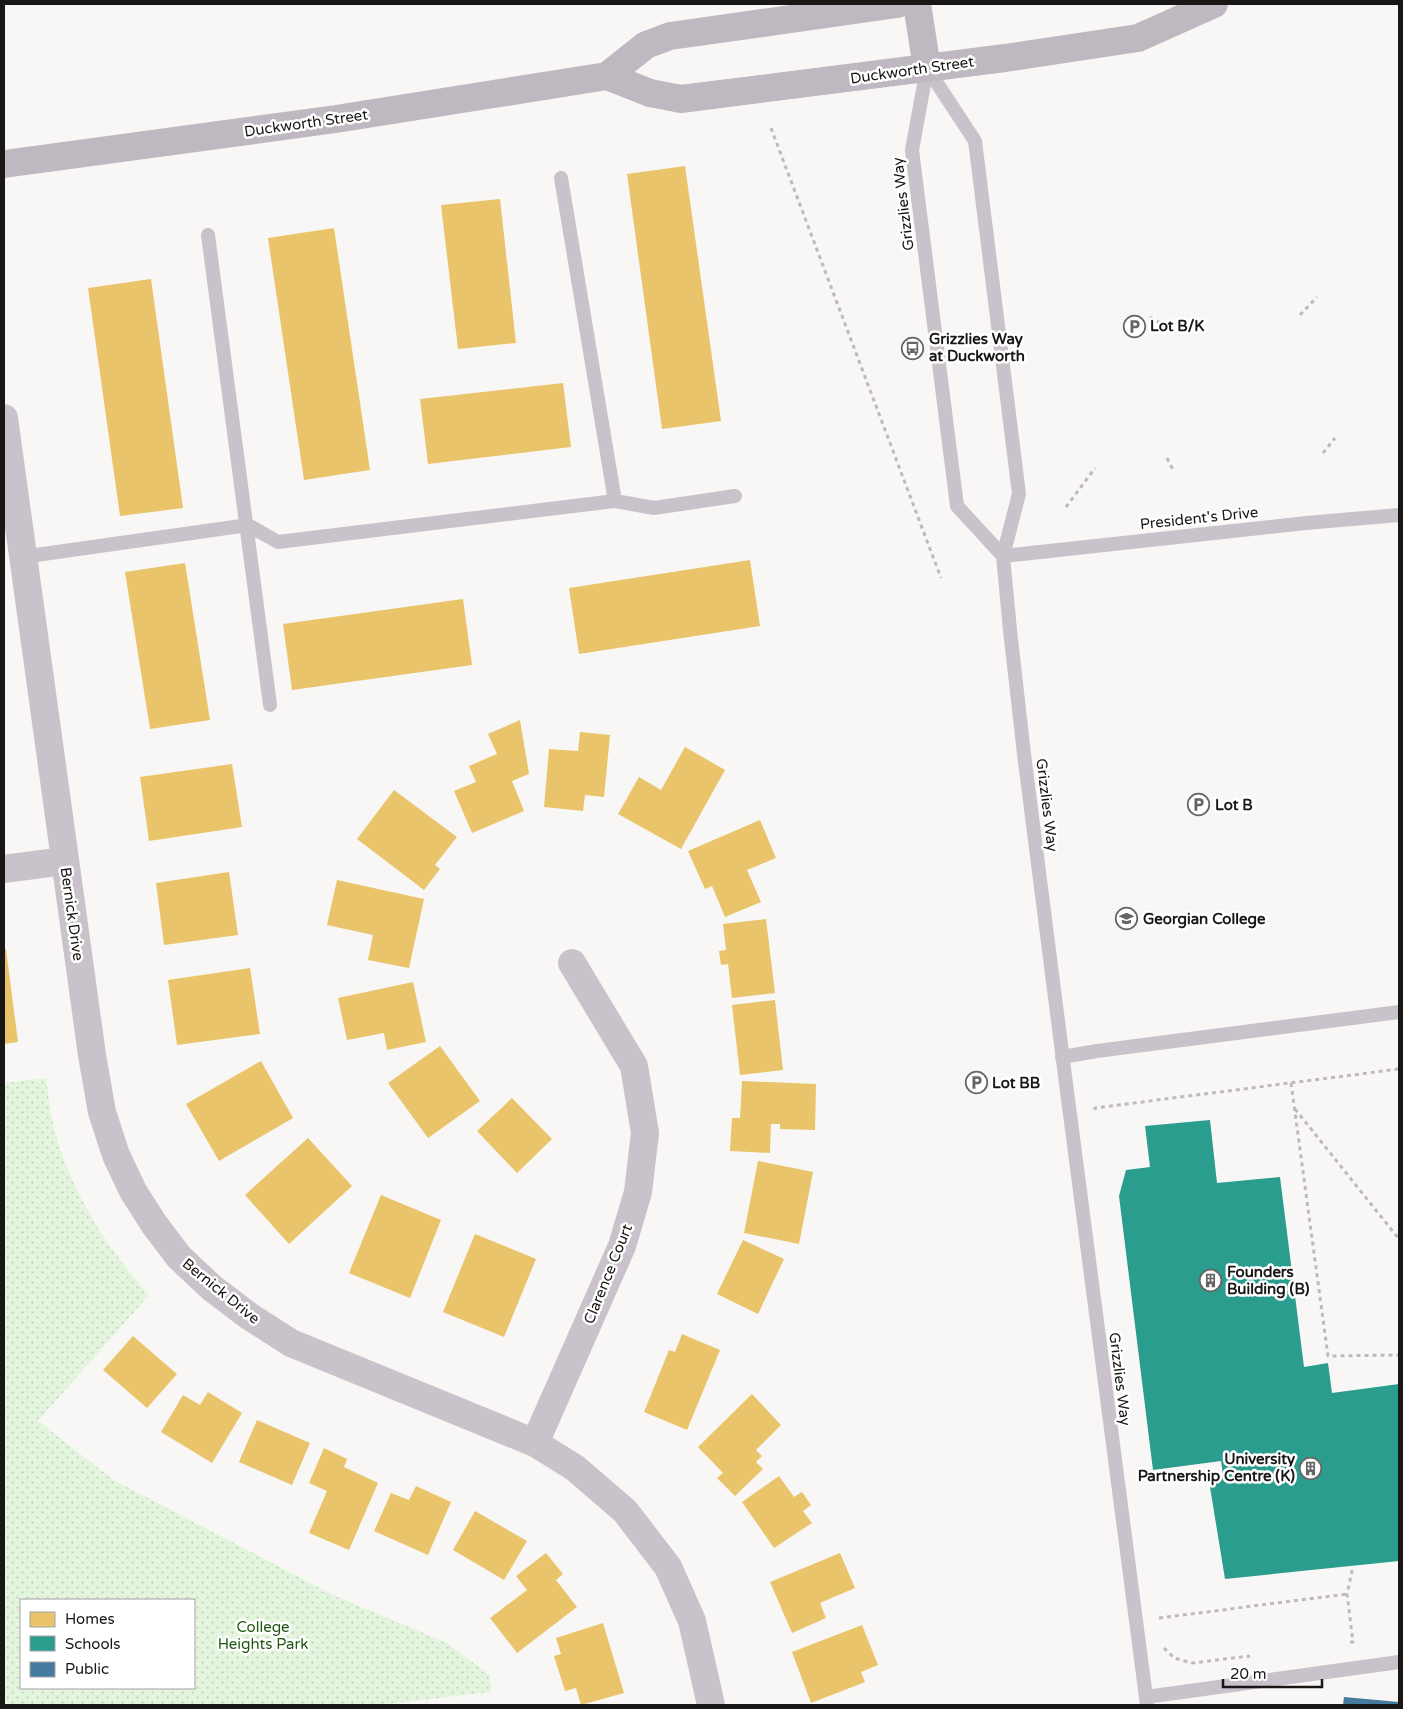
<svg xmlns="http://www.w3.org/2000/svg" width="1403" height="1709" viewBox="0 0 1403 1709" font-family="'Varela Round',sans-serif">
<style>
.park{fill:url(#park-dots);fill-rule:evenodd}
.homes{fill:#e9c46a}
.schools{fill:#2a9d8f}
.public{fill:#457b9d}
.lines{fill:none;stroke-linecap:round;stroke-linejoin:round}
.path{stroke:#bdb9bc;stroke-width:3;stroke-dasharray:4 4;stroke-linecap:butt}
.lane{stroke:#c9c2ca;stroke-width:14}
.street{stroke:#c9c2ca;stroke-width:28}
.secondary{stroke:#bfb8c0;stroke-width:28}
.labels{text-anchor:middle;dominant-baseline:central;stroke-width:5;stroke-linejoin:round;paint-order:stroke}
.street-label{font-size:15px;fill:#181716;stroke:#fff}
.poi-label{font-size:15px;font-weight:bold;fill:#181716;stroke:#fff;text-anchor:start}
.park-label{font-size:15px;fill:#205711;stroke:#fff}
</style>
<defs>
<pattern id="park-dots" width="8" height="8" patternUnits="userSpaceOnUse" patternTransform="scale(1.25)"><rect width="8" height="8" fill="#e4f5de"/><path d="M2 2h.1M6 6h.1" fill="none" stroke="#c3d1be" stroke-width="1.8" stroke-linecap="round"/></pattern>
</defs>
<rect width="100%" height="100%" fill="#f9f7f5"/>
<path class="park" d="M46,1078C48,1091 49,1106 52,1119C67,1186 104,1244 149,1295L38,1421L114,1480L333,1595L445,1642L490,1675L491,1692L378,1705H4V1083ZM21,1600H194V1688H21Z"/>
<path class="homes" d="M685,166L721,421L662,429L627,174Z
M500,199L516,343L458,349L441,205Z
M334,228L370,470L304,480L268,238Z
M151,279L183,508L120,516L88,288Z
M563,383L571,447L428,464L420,399Z
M750,560L760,626L579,654L569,588Z
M185,563L210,720L150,729L125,572Z
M463,599L472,665L292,690L283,624Z
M520,720L529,774L512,781L524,811L472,833L454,791L476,782L469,766L497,754L488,734Z
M580,732L610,735L604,797L585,795L583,811L544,807L549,749L578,751Z
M685,747L725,770L681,849L618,814L639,777L661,790Z
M232,764L242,827L149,841L140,777Z
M394,790L457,837L435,865L440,869L424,890L357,839Z
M760,820L776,858L747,870L761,902L725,917L712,886L705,889L688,851Z
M229,872L238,935L164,945L156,883Z
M337,880L424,899L409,968L368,960L373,935L327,925Z
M766,919L775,993L732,998L728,964L721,965L719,951L726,950L723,924Z
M4,949H6L18,1042L4,1044Z
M250,968L260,1034L177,1045L168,980Z
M413,982L426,1042L387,1050L384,1033L347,1040L338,998Z
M775,1000L783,1070L740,1075L732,1005Z
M440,1046L480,1101L428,1138L388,1083Z
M261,1061L293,1118L219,1161L186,1104Z
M742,1081L816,1084L815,1130L780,1129V1124H771L770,1153L730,1151L732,1118H740Z
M512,1098L552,1139L517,1173L477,1131Z
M308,1138L352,1186L289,1244L245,1195Z
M758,1161L813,1172L799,1244L744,1233Z
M381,1195L441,1220L410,1298L349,1273Z
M475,1234L536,1259L504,1337L443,1312Z
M743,1240L784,1259L758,1314L717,1294Z
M682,1334L720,1350L687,1430L644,1412L669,1350L675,1352Z
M133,1336L177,1374L147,1408L103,1370Z
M208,1392L242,1413L212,1463L161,1432L183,1395L200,1405Z
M752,1394L781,1425L756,1450L762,1456L756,1462L763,1469L735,1496L717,1478L723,1473L698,1447Z
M257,1420L310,1443L292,1485L239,1462Z
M324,1448L347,1459L344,1467L378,1483L349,1550L309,1533L327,1491L309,1483Z
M779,1476L794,1497L802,1492L811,1505L803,1511L812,1523L774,1548L742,1502Z
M416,1486L451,1502L428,1555L374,1531L391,1493L409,1500Z
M475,1511L527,1541L504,1580L453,1550Z
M546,1553L563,1574L556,1580L577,1607L517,1653L490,1618L527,1590L516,1576Z
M840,1553L855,1588L820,1603L826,1618L792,1633L770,1582Z
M603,1623L624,1693L581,1705L576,1688L565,1691L554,1656L561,1654L556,1638Z
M862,1625L878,1665L861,1672L865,1682L811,1703L792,1652Z"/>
<path class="schools" d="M1210,1120L1217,1183L1280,1177L1304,1367L1328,1363L1332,1393L1399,1384V1561L1225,1579L1210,1487L1223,1475L1221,1461L1153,1470L1119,1196L1126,1170L1150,1167L1145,1126Z"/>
<path class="public" d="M1344,1697L1399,1702V1705H1343Z"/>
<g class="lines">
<path class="path" d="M771,128L941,578
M1300,315L1317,297
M1150,317L1169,328
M1323,453L1335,438
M1167,458L1173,470
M1066,507L1095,468
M1291,1083L1328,1356L1399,1355
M1295,1109L1399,1239
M1095,1110V1108L1399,1069
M1159,1618L1347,1594
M1350,1642H1353L1347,1594L1353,1566
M1164,1648L1174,1658L1192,1663L1250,1656"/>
<path class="lane" d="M927,68L975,141L1019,494L1003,556L1010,630L1024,754L1065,1076L1147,1705
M927,68L912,150L957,506L1003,556
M561,178L615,501
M208,235L270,705
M1003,556L1306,523L1399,515
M22,557L248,525L278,542L615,501L654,508L735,496
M1062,1057L1097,1051L1399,1012
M1146,1697L1399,1662"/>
<path class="street" d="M4,418L92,1055L102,1112L116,1155L133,1191L154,1224L179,1257L212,1288L249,1316L291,1343L535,1443L575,1468L625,1511L668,1567L692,1621L711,1705
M4,869L64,861
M535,1443L622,1246L638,1192L645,1133L634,1066L572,963"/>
<path class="secondary" d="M917,4L927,68
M607,76L650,93L681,99L1005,58L1138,38L1214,4
M4,164L336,119L607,76L646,45L670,36L897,4"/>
</g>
<defs>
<symbol id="parking-ring" viewBox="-11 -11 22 22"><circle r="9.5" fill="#fff" stroke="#676564" stroke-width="1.5"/><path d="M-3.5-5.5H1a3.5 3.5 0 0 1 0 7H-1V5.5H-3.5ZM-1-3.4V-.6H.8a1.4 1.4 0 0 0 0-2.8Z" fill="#676564"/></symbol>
<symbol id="bus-ring" viewBox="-11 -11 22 22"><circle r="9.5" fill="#fff" stroke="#676564" stroke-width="1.5"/><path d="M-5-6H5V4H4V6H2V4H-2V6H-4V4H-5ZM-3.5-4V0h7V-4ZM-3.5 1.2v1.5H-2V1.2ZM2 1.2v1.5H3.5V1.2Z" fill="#676564"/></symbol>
<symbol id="university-ring" viewBox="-11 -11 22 22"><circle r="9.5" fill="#fff" stroke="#676564" stroke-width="1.5"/><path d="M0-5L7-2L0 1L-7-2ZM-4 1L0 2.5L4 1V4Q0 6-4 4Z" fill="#676564"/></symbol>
<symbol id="building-ring" viewBox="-11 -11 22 22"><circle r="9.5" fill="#fff" stroke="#676564" stroke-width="1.5"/><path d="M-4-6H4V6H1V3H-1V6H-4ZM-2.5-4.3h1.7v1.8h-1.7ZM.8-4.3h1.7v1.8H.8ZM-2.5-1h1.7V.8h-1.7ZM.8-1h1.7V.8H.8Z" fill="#676564"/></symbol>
</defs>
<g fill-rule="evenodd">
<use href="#parking-ring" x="1122" y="314" width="25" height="25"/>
<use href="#bus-ring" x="900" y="336" width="25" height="25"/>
<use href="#parking-ring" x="1186" y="792" width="25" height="25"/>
<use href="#university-ring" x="1114" y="906" width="25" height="25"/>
<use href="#parking-ring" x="964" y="1070" width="25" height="25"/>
<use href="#building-ring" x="1198" y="1268" width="25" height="25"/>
<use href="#building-ring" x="1298" y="1456" width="25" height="25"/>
</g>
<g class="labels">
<g class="street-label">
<text transform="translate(912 70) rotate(-8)">Duckworth Street</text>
<text transform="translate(306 123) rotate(-8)">Duckworth Street</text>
<text transform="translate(903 204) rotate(-97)">Grizzlies Way</text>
<text transform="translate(1199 518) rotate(-6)">President's Drive</text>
<text transform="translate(1047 805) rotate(83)">Grizzlies Way</text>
<text transform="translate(72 914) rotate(82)">Bernick Drive</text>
<text transform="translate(608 1274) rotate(-68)">Clarence Court</text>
<text transform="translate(221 1291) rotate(39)">Bernick Drive</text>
<text transform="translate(1120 1379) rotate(83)">Grizzlies Way</text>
</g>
<g class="poi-label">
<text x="1150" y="326">Lot B/K</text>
<text x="929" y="339">Grizzlies Way<tspan x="929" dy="17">at Duckworth</tspan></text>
<text x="1215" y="805">Lot B</text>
<text x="1143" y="919">Georgian College</text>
<text x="992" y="1083">Lot BB</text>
<text x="1227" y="1272">Founders<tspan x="1227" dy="17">Building (B)</tspan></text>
<text x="1295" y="1459" text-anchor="end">University<tspan x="1295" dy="17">Partnership Centre (K)</tspan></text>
</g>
<g class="park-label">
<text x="263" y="1627">College<tspan x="263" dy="17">Heights Park</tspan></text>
</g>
</g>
<rect width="1403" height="1709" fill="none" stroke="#181716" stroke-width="10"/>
<rect x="20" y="1599" width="175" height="90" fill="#ffffff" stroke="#a3a2a2"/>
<rect x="30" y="1612" width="25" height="15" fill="#e9c46a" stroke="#a3a2a2"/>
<text x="65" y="1624" font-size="15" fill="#181716">Homes</text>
<rect x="30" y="1636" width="25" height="15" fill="#2a9d8f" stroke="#a3a2a2"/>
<text x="65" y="1649" font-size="15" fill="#181716">Schools</text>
<rect x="30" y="1662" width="25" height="15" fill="#457b9d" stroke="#a3a2a2"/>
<text x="65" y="1674" font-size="15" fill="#181716">Public</text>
<path d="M1223 1679v8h99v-8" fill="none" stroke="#181716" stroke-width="2.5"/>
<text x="1230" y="1679" font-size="15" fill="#181716" stroke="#ffffff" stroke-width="4" paint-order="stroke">20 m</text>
</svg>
